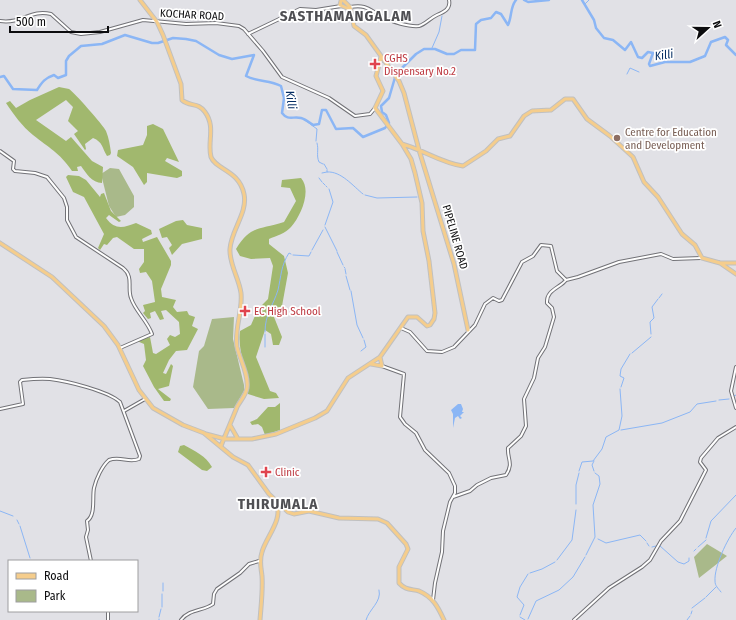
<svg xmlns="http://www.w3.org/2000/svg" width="736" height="620" viewBox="0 0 736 620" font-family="'Fira Sans Condensed',sans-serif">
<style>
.green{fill:#a9b98a}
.forest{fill:#a1b86e}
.water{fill:#8bb6f5}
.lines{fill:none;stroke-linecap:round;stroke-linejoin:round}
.stream{stroke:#8bb6f5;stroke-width:1}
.river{stroke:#8bb6f5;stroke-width:2.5}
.minor-casing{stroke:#727277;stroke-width:4}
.major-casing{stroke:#c0c0c0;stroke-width:5}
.minor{stroke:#fff;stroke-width:2}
.major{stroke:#f5cd8c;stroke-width:3}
.health-dot{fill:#e0444e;stroke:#fff;stroke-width:1.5}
.education-dot{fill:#8d6e63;stroke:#fff;stroke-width:1.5}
.labels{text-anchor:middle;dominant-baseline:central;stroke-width:3.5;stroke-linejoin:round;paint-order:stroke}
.street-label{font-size:11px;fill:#0c0c0e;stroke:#fff}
.health-label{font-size:11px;fill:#be3a42;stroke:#fff;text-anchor:start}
.education-label{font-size:11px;fill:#785e54;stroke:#fff;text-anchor:start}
.water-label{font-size:12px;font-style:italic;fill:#042d63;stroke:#fff}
.district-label{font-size:15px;font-weight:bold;letter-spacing:1px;fill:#4f4f53;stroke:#fff}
</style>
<rect width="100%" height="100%" fill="#e1e1e6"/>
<path class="green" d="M110,168L119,169L134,196V207L125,215L116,217L109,206L101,174Z
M234,317L233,339L244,385V391L234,408L208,409L193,387L199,351L204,346L212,319Z
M707,544L727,556L699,578L694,557Z"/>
<path class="forest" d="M59,87C62,88 66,88 69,89C73,91 104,126 106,131C109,138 110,146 111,153L110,155L107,156C102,148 103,142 93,138L85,144L86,149L85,150L74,134L78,131L68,121L73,107L66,100L36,120L66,141L71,137L92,161L103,167L102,183C92,183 86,173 81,166L77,167L78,171H72C59,152 49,148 33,135C22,126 14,115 6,103L10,101L16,108L30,100Z
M153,124L163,129L179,162L167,158L165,161L182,171V176L177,178L147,173V182L144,185L133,167L117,156L118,150L143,145L147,135V126Z
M68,175L79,176L86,180L100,197L101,194L104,193L111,211L121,221L119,222L109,215L106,218C115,230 123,228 136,223L151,230L152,234L142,239L143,242L157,237L171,261V265L161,289L162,297L176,300L173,307L177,312L187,311L189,315L195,317L192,326L198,329L187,350L176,351L169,360L163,373L166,374L171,364L173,366L169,386L158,389L171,399L170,401H164L154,387L143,366L146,360L144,344L137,341L150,337L153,353L156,354L170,345L167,339L170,335L175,337L180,334L179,322L166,310L161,311L164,319L160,320L155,311L150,313L151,318L148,319L143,313L145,311L143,305L155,302L152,281L146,272L140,273L139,269L144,262V249H134L117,237L113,238L107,245L104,244L100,250L98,248L104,234L84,197L73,192L66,177Z
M301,178C312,190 301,216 291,227C286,233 276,236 269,239V244L284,256L288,273L282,306L272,312L282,337L279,345H273L271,334L265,330L256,357L270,391L276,393L279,398L264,399L248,394C249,373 237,353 240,331L251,325L258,309L268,299L273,266L270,258L251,259L240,256L236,249C251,225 259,230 284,222L296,201L290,188L281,187L282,180Z
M183,220L187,225L202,228V239L182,244L172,255L169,248L172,245L167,237L162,238L159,229L176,221Z
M280,403V430L265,435L262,427L258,424L252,425L250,422L257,419L268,407H275Z
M184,445C195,451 206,456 212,467L207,471L202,470L178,452L180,446Z"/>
<path class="water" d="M458,404H461L463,409L462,412H464L460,416L462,418L460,419L458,416L455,418L453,428V414L451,410Z"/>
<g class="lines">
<path class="stream" d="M585,4L589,0
M432,48L439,32L442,16
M627,74L630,68L639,72
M302,118L317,129L316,141
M317,143C319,150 316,155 319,162L323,164
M324,164L327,169
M327,170V172C341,171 353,186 363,194
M322,173L327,172
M319,178L322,182
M323,183L325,185
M326,186L327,187
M365,195L377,198L417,197
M325,225L333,202L329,189
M325,227L337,251
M312,250L323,230
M337,252L343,265
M293,255L309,256L311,252
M344,267L345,268
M345,269L346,274
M346,276L350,290
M351,291L357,325L363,338
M659,298L662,294
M265,332C265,314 273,306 278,290C281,277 281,265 289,253L291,254
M265,334V347
M651,334L650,322L654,318L652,307L658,299
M361,351L366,347L364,340
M632,353L651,337
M621,387L624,378L620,376L621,369L630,354
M734,396L736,395
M719,400L729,399
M621,430L662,423L690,412L697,404L716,401
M594,461L592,465L594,471
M579,471L582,462L593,461L602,449L606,437L619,430L622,416L620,389
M576,504V485L579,473
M0,511L13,516
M17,520L19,524
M20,526L30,558
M706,538L711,521L736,495
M598,539L606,543L640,535L646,541
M647,543L649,546
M660,546L678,562L684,564L689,561V558
M652,547L656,546
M698,547L706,540
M694,551L696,549
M586,555L595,537L593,505L600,484L599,476L595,473
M557,560L572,540L576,510
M530,573L542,569L555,562
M163,591V583
M721,592C718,588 715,586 715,581C714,567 727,539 736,528
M706,597L716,587
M162,607V594
M692,608L705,598
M691,614L692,611
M520,615L524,605L517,597L520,587L528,574
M159,617L161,609
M520,617L525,620
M528,619L536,601L559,590L573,577L585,557
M159,620V619
M366,620C369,609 382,602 379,590
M687,620L690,616"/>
<path class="river" d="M524,0L528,2L549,0
M582,0L594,20L596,28L604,38L613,40L625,50L631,42L638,57L642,58L648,52L653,53L649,64L650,66L665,62H690L705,56L711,42L725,37L728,40L726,45L736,55
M0,77L4,76L13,89L37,90C42,82 45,78 54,75L58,78L66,75V61L69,56L81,46L102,44L125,35L152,43H158L173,38L186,39L196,41L219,55L232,59L254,55L246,76C257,82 270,80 281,86L284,98L282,113C288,121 293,116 301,118C305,119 310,123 313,125L319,124L322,110H326L336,129L353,128L363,137L385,128L389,123L386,115L382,112L381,106L389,98L396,74L416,54L424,49H435L447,54H454L461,50H475L476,24L481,20L491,18L496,12L501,14L508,25C512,17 510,7 516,0"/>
<defs>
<path id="minor" d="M350,7C367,4 369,10 383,17C392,22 409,27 419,26C426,24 430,18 437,15C444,12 451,9 449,0
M0,21C23,24 30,9 51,14L71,32L81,34L100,32L143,20L186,24L216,23L239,26L244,29L263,51L282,77L329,98L355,116L370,114L375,108
M248,34L300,9L316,10L341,6
M0,151L14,161L13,169L15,171L35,173L47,177L64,198L67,207V220L76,237L123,268C134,277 127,287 131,298C135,311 147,320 152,334L120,348
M566,280L578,277L619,262L661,254L673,259L701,258
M401,328L410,332L427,351L442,352L454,347L475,325L485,304L493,298L499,301L502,300L522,262L533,256L541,245L551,246L557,271L566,280
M382,366L404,374L400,417L405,424L416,433L425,450L449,473L455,486V493L450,502L443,531L442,552L435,583L433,600
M736,367L731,391L736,408
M0,409L23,404L20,382L22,380C31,379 41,378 50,379C67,381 108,391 120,402L140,456L139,459C129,463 120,456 109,460C102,466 96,479 94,488C92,497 96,515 87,521L88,530L86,537L91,561
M124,411L145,399
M453,497L470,491L477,485L491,478L506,475C514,463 507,459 508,448L521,436L526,426L524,399L534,378L538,358L545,347L554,317L552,308L547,303C546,290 560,288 566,280
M108,611V620
M181,620C189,609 204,611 213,604L214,594L217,589L240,573L249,564L259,561
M574,620L609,588L642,567L650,560L661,541L680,521L706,470L700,462L701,458L718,438L736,427"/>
<path id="major" d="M140,0L157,22L163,35L181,84L182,100C190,107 198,102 205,112C216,127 207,142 211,157C216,170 239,170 244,194C248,213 231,230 230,249C229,264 239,278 241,293C243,311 234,329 237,347C240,360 249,375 247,388C246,395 240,401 237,407C232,420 226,433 221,446
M343,0L350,7L354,26L366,35L399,81L404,93L419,150L454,264L468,330
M341,1L340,5L349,9
M402,144C424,150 441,163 463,166L486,151L498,139L510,136L524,116L532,111L551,110L565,99H573L587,119L610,136L633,157L644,182L658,197L682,234L695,245L702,258L720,263H736
M0,243L52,277L104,326L118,345L139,390L153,408L183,425L204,433L233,457L248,465L269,494L288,512L294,514L309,511L339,518L378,519L387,523L406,544L408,549L399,567V583C405,590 411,589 419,591C433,597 438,607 444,620
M720,263L736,274
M371,364L382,366L380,357
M230,425L238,439
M206,434L225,439H252L276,434L315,418L327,411L348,378L380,357L408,317H417L427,326L430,325L434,319L435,313L429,261L423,231L422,203L415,173L411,159L402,144L375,108L383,91L376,76L381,57
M260,620C261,606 263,591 262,576C261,567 259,561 262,552C266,537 284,519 276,503"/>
</defs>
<use href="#minor" class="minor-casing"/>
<use href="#major" class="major-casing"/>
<use href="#minor" class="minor"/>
<use href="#major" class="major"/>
</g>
<g class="health-dot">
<path d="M373 58h4v4h4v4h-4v4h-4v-4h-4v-4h4z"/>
<path d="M243 305h4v4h4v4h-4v4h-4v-4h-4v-4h4z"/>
<path d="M264 466h4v4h4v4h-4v4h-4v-4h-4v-4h4z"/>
</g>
<circle class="education-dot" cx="617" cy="138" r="4"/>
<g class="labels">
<g class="street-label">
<text transform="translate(192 15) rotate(3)">KOCHAR ROAD</text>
<text transform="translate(455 237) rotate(74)">PIPELINE ROAD</text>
</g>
<g class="health-label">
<text x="384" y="58">CGHS<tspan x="384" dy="13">Dispensary No.2</tspan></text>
<text x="254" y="311">EC High School</text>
<text x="275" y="472">Clinic</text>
</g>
<g class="education-label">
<text x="625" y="132">Centre for Education<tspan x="625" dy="13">and Development</tspan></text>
</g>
<g class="water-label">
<text transform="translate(664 55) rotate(-8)">Killi</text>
<text transform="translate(291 100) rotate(82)">Killi</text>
</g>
<g class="district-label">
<text x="346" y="16">SASTHAMANGALAM</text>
<text x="278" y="504">THIRUMALA</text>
</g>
</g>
<rect x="8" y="560" width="130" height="52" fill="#ffffff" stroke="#9e9e9f"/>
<rect x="16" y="573" width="20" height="6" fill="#f5cd8c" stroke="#9e9e9f"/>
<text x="44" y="580" font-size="12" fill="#0c0c0e">Road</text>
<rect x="16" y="590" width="20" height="12" fill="#a9b98a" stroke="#9e9e9f"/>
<text x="44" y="600" font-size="12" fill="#0c0c0e">Park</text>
<g transform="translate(708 28) rotate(69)" stroke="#ffffff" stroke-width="3" paint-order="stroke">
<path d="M0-3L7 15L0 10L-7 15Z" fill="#0c0c0e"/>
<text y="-6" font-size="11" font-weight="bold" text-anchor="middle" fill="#0c0c0e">N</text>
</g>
<path d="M10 26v6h98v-6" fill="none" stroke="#0c0c0e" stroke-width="2"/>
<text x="16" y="26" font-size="12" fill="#0c0c0e" stroke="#ffffff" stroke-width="3" paint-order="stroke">500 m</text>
</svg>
